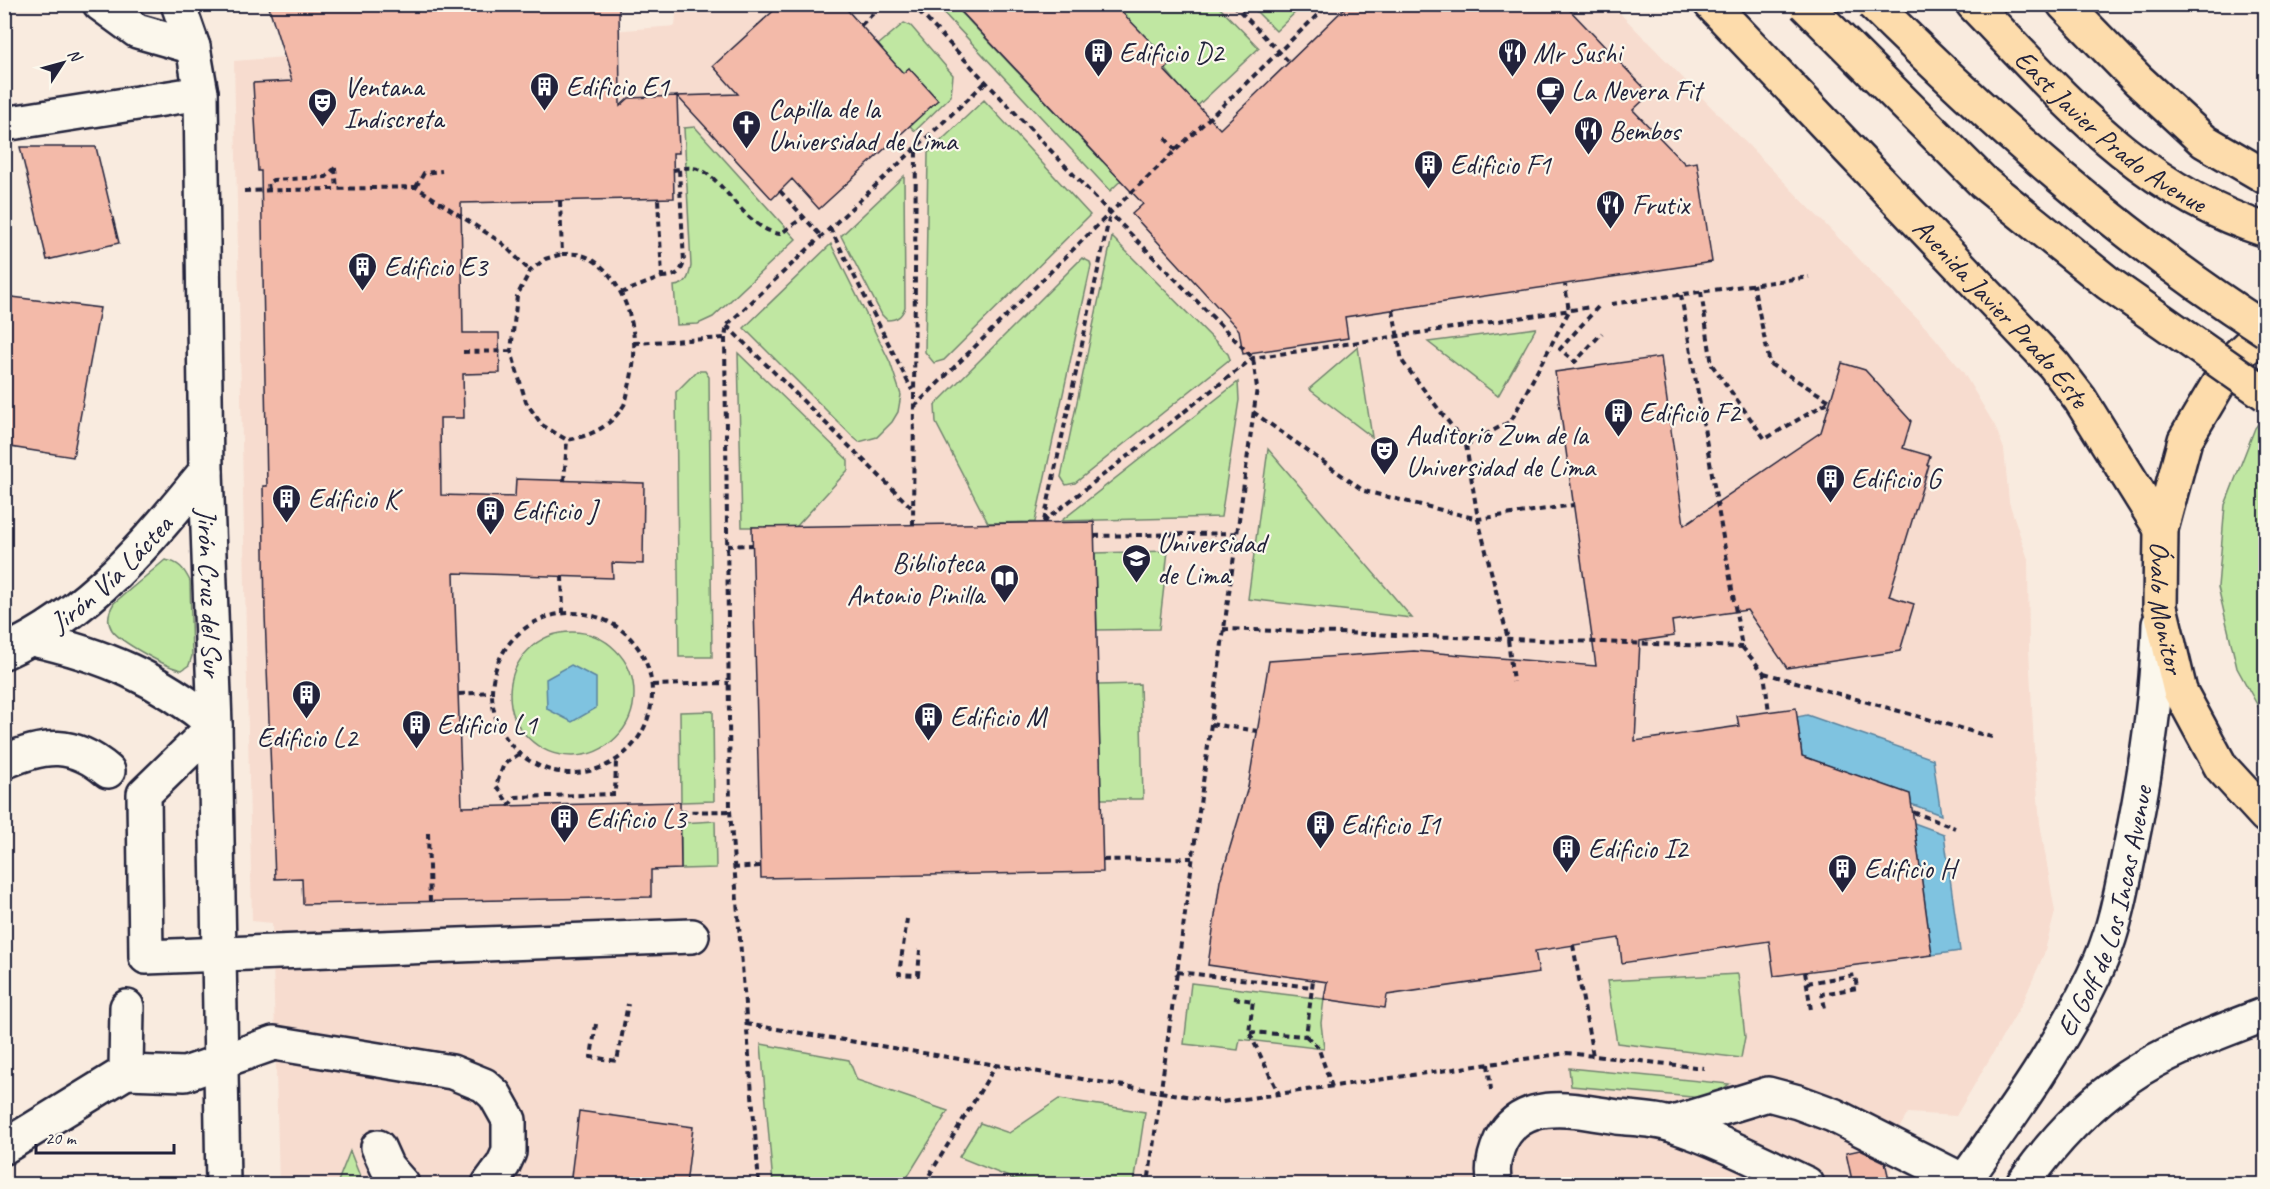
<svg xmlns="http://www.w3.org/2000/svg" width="2270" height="1189" viewBox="0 0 2270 1189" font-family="Caveat,sans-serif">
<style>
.built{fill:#f7dccf}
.green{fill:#c0e7a2;stroke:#71846e;stroke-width:1.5}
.water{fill:#7fc3e0;stroke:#5a839e;stroke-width:1.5}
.building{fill:#f3baa9;stroke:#22223b;stroke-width:1.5}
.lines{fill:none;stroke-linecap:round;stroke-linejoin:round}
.minor-casing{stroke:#22223b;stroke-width:38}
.major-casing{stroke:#22223b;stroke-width:38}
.path{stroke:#22223b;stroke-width:4;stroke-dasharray:6 4.5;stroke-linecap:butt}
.minor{stroke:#fbf7ec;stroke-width:33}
.major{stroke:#fddcac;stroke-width:33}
.highway-bridge-casing{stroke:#22223b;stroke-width:38;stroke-linecap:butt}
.highway-bridge{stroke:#fddcac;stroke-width:33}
.labels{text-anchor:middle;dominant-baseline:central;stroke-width:4.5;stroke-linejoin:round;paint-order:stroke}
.poi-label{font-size:28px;fill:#22223b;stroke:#fbf7ec;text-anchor:start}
.street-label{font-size:28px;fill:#22223b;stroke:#fbf7ec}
</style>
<rect width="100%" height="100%" fill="#f9ebdf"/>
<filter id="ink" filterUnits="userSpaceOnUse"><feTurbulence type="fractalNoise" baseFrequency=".0167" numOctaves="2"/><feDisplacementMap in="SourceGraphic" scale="12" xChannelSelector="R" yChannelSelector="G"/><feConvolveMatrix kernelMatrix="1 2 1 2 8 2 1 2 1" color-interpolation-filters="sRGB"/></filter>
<g filter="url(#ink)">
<path class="built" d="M677,4L1612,5L1930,332L1963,372L1995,426L2004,449L2009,502L2028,559L2029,649L2034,749L2040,823L2055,912L2044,954L2023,1002L1956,1116L1908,1113L1889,1146L1891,1171L1883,1184H279L272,923L252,921L234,61L675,26Z"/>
<path class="green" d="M939,5H954L1102,161H1141L1110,191L941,10Z
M1114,5H1217L1259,48L1176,126L1180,87Z
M1250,5H1303L1276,31Z
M904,23L911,26L953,75L951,96L915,131L909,125V68L903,73L878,45Z
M984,100L1090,215L944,360L934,363L925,352L928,153Z
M695,127L796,239L713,317L698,324L677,325L674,286C687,285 689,277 691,266L684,128Z
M904,176L905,307C902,316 897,320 887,320L882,315L841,236Z
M1112,237L1228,354L1230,359L1075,483L1066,485L1061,477Z
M831,244L890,362L901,395L898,412L892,422L877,437L859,442L853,437L744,328Z
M1082,258L1090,262L1091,266L1035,522L988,523L936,423L935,405Z
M1536,328L1498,396L1428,342Z
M1358,347L1372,437L1309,389Z
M738,353L848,460V470L796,527H742Z
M697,371H705L709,377L712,657H679L676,392Z
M1238,382L1239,400L1221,517L1061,521Z
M2265,415V719L2237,668L2218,587L2225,505L2255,428Z
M1268,449L1412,618L1248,599Z
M1168,551L1159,629L1097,630L1095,553Z
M165,560C179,562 184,569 190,581L192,656L189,665L182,670C168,668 120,642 112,630C106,621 109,611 114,603Z
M510 694a62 62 0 1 1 124 0a62 62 0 1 1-124 0Z
M1140,684L1143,799H1101L1098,685Z
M713,711L714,801L681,802L680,712Z
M715,821L716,868L681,869V823Z
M1738,974L1745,1037L1741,1058L1617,1043L1607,981Z
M1191,983L1324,999L1321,1023L1324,1049L1240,1039L1238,1050L1184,1044Z
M761,1044L849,1060L857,1080L948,1111L903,1184H773Z
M1569,1068L1729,1084L1719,1092L1703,1098L1571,1086Z
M1059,1099L1145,1112L1134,1184H1026L959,1157L980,1123L1009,1133Z
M350,1151L363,1184H337Z"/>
<path class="water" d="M571,665L596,678V708L572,722L547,709L546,679Z
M1807,715L1933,759L1941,815L1911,804L1910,794L1802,756L1797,717Z
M1914,823L1944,834L1960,951L1932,955Z"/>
<path class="building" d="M268,4H619L620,106L629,98L677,96L679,153H673L674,198L461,203L463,333H499L500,373L463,374L464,418H440L441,495L515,497L516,479L644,483L643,564L612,563L613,578L454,573L462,807L680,802L681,869L651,870V897L303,904L302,878L275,879L265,615L263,486H267L261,171H258L253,83L292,81Z
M781,4H842L903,73L909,68L938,100L819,209L792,179L772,199L677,96L738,94L713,66Z
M954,4H1114L1171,63L1164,70L1220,129L1349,4H1564L1650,94L1633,110L1685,164L1697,162L1712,262L1345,317L1348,338L1243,354L1239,330L1132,214L1143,204Z
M20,147H96L119,243L47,260Z
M4,296L100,308L73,457L4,446Z
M1661,357L1684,525L1821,432L1842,363L1865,370L1911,421L1903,448L1930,456L1927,465H1929L1889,596L1914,604L1900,651L1787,668L1747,610L1672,621L1674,636L1640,641L1635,741L1739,726L1737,716L1796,708L1802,756L1910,794L1932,955L1774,976L1769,941L1622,963L1619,938L1535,951L1539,973L1387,995L1385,1008L1324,999L1327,982L1208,965L1220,881L1248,787L1269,661L1414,651L1596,666L1555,372Z
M1094,522L1103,872L761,878L752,527Z
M579,1111L693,1127L686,1185H570Z
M1860,1150L1885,1162L1889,1179L1871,1185H1853L1846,1153Z"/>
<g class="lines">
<defs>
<g id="minor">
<path d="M100,4L137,31L193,47"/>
<path id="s1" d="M178,4L193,47L201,93L206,471L215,725L223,1184"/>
<path d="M4,124L201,93"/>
<path d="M32,639C104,655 158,678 215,725L144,794L146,957L692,936"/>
<path id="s2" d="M4,652C90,613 148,542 206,471"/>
<path d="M4,762C44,744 73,741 108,771"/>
<path d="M126,1072L185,1074L274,1043L452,1072L484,1085L495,1095L509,1120V1152L503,1165L489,1184"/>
<path d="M1670,1124L1768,1094L1798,1102L1833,1115L1964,1181"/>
<path d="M4,1147L126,1072L127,1007"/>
<path d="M378,1147L387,1167L402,1184"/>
<path d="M1495,1184C1491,1169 1494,1155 1501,1140C1524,1096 1578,1111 1617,1117C1635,1119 1655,1119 1672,1125C1718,1140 1763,1163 1807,1184"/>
<path id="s3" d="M1962,1184C2013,1113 2065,1041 2101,960C2115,927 2122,889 2129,854C2145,778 2157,702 2159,624"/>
<path d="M2023,1184C2051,1144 2087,1105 2128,1077C2169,1049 2220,1032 2266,1014"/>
</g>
<g id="major">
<path id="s4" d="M1711,4L2054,365L2080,399L2161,529"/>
<path id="s5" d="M1973,4C2062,96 2139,190 2266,230"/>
<path d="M2064,4L2138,80L2204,141L2266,177"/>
<path id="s6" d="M2266,329L2232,361L2185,440L2161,529L2160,607L2180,691L2221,767L2266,816"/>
</g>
</defs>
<use href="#minor" class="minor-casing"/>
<use href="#major" class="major-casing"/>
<path class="path" d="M912,4L1110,213L1253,358L1257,388L1148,1184
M1233,4L1290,63
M861,25L883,4
M1165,138L1176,151
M335,168L337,189
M673,170C679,169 686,167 692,168C721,169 741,228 780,234L804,217
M416,187L424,173L442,171
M269,190L268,183L273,180L326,177L335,168
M244,191L416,187L502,243L530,271
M780,191L821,236
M560,201L562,254
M830,228L912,390
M562,254C568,254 575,253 581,255C613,263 633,311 634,341C635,355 633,369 630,383C628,390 627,399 624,405C610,427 591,436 567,440L542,425L526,402L511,351L517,296L530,271L545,259Z
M662,277C675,276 680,275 684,262L679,169
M1701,292L1712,365L1765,439L1830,401L1770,364L1753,284
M621,293L662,277L658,198
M1681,295L1742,647L1764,673L1769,712
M1611,304L1809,277
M1598,307L1560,349L1575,362L1602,333
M1393,310L1402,361L1466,445L1478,519L1508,639L1513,682
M727,326L912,508
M725,338L730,811L759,1184
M634,343L725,338L727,325L986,82
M463,352L511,351
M914,407L1110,213L1329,4
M1253,412L1364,491L1478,519L1574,505
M1466,445L1511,421L1569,311L1565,285
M564,481L567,440
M1044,521L1110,214
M1043,522L1253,358L1591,307
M913,525L916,147
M1094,536L1237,533
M727,546L753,545
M562,576L563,613
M492 693a80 80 0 1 1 160 0a80 80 0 1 1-160 0Z
M1223,629L1742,647
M1764,673L1995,738
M652,685L729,683
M459,694L491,692
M1211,724L1258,731
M519,754L504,764L496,785L509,805L516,797L615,794L616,761
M681,812L730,811
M1913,812L1955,828
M428,833L430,902
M1103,860L1192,858
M733,868L761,866
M907,919L899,974L918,975L920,950
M1573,945L1593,1056
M1177,972L1312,987
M1805,972L1811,1010
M1807,983L1855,975L1857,988L1822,994L1825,1008
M1234,998L1253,1001L1249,1032L1279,1094
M596,1024L591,1057L617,1061L628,1004
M746,1024L1222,1102L1567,1053L1704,1068
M1250,1032L1306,1036L1313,980
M1306,1036L1318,1047L1332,1087
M1488,1064L1491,1090
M924,1184L996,1065"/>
<use href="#minor" class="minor"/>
<use href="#major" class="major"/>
<defs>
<path id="highway-bridge" d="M1805,4L1984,183L2108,283L2266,394
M1873,4C1994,124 2122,238 2266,330"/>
</defs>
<use href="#highway-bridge" class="highway-bridge-casing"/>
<use href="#highway-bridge" class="highway-bridge"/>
</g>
</g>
<defs>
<symbol id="building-pin" viewBox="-11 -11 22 30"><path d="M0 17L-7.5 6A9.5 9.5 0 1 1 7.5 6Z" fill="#22223b" stroke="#fbf7ec"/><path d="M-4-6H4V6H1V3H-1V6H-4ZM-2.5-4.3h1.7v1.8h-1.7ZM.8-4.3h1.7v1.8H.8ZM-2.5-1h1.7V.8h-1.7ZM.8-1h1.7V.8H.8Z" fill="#fff"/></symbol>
<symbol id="restaurant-pin" viewBox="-11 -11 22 30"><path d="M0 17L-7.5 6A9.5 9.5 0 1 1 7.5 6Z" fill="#22223b" stroke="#fbf7ec"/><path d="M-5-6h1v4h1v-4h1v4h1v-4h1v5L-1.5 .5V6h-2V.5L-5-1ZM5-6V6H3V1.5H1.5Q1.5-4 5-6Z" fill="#fff"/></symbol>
<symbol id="cafe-pin" viewBox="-11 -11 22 30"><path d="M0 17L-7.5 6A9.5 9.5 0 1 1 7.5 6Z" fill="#22223b" stroke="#fbf7ec"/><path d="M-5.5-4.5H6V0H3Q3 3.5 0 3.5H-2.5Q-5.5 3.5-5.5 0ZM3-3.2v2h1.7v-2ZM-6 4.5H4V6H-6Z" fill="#fff"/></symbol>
<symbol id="theatre-pin" viewBox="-11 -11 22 30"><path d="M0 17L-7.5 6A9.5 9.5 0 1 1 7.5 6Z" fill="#22223b" stroke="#fbf7ec"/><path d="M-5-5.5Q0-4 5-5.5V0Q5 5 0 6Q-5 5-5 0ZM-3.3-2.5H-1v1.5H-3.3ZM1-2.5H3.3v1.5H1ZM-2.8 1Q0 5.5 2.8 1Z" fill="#fff"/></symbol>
<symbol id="church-pin" viewBox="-11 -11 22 30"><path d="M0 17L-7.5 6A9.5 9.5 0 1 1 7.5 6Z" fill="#22223b" stroke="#fbf7ec"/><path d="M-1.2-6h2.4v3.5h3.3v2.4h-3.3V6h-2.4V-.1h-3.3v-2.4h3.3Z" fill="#fff"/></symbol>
<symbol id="university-pin" viewBox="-11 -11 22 30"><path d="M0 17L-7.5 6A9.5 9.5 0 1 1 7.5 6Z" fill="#22223b" stroke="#fbf7ec"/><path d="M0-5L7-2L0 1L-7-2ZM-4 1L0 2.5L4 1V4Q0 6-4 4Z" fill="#fff"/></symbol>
<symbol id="library-pin" viewBox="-11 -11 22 30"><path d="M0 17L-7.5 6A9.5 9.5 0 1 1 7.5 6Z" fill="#22223b" stroke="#fbf7ec"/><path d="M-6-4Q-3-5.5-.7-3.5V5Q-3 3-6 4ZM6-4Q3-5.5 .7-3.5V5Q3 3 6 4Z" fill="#fff"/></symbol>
</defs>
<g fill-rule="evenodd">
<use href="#building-pin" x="1082" y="36" width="33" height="45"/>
<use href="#restaurant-pin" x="1496" y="36" width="33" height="45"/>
<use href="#building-pin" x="528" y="70" width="33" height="45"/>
<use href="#cafe-pin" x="1534" y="74" width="33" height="45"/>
<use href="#theatre-pin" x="306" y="86" width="33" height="45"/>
<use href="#church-pin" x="730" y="108" width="33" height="45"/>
<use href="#restaurant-pin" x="1572" y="114" width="33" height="45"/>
<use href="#building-pin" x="1412" y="148" width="33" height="45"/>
<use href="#restaurant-pin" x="1594" y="188" width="33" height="45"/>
<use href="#building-pin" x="346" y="250" width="33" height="45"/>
<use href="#building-pin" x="1602" y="396" width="33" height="45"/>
<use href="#theatre-pin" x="1368" y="434" width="33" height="45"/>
<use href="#building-pin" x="1814" y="462" width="33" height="45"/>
<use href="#building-pin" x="270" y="482" width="33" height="45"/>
<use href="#building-pin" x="474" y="494" width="33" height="45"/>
<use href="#university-pin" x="1120" y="542" width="33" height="45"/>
<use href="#library-pin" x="988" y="562" width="33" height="45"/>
<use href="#building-pin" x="290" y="678" width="33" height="45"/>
<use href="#building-pin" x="912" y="700" width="33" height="45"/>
<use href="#building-pin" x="400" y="708" width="33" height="45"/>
<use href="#building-pin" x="548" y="802" width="33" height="45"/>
<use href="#building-pin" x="1304" y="808" width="33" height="45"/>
<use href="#building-pin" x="1550" y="832" width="33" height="45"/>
<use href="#building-pin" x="1826" y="852" width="33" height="45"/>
</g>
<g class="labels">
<g class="poi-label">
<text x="1119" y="52">Edificio D2</text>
<text x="1533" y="52">Mr Sushi</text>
<text x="344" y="86">Ventana<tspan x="344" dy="32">Indiscreta</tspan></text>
<text x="566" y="86">Edificio E1</text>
<text x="1571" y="90">La Nevera Fit</text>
<text x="768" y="108">Capilla de la<tspan x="768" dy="32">Universidad de Lima</tspan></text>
<text x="1609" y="130">Bembos</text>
<text x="1450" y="164">Edificio F1</text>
<text x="1632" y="204">Frutix</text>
<text x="384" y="266">Edificio E3</text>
<text x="1639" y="412">Edificio F2</text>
<text x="1406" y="434">Auditorio Zum de la<tspan x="1406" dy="32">Universidad de Lima</tspan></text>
<text x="1851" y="478">Edificio G</text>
<text x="308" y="498">Edificio K</text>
<text x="512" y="510">Edificio J</text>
<text x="1157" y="542">Universidad<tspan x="1157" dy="32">de Lima</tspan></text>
<text x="984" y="562" text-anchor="end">Biblioteca<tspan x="984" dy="32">Antonio Pinilla</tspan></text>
<text x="950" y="716">Edificio M</text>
<text x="437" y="724">Edificio L1</text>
<text x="307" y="737" text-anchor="middle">Edificio L2</text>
<text x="586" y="818">Edificio L3</text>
<text x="1341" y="824">Edificio I1</text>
<text x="1588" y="848">Edificio I2</text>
<text x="1864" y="868">Edificio H</text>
</g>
<g class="street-label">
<text stroke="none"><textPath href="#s5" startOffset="188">East Javier Prado Avenue</textPath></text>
<text stroke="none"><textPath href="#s4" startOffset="424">Avenida Javier Prado Este</textPath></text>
<text stroke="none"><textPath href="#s2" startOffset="134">Jirón Vía Láctea</textPath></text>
<text stroke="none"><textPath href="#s1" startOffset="592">Jirón Cruz del Sur</textPath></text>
<text stroke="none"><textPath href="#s6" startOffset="310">Óvalo Monitor</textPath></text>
<text stroke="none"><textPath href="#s3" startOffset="312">El Golf de Los Incas Avenue</textPath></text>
</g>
</g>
<rect width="2270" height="1189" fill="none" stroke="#fbf7ec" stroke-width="24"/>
<rect x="12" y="12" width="2246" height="1165" fill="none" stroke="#22223b" stroke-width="2" filter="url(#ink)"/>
<g transform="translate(63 63) rotate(54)" stroke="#fbf7ec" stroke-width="4.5" paint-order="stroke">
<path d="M0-4.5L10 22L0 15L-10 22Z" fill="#22223b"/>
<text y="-9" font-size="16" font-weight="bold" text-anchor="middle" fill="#22223b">N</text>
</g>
<path d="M36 1144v9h138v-9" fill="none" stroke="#22223b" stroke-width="3"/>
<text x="45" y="1144" font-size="18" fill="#22223b" stroke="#fbf7ec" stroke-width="4.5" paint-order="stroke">20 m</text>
</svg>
